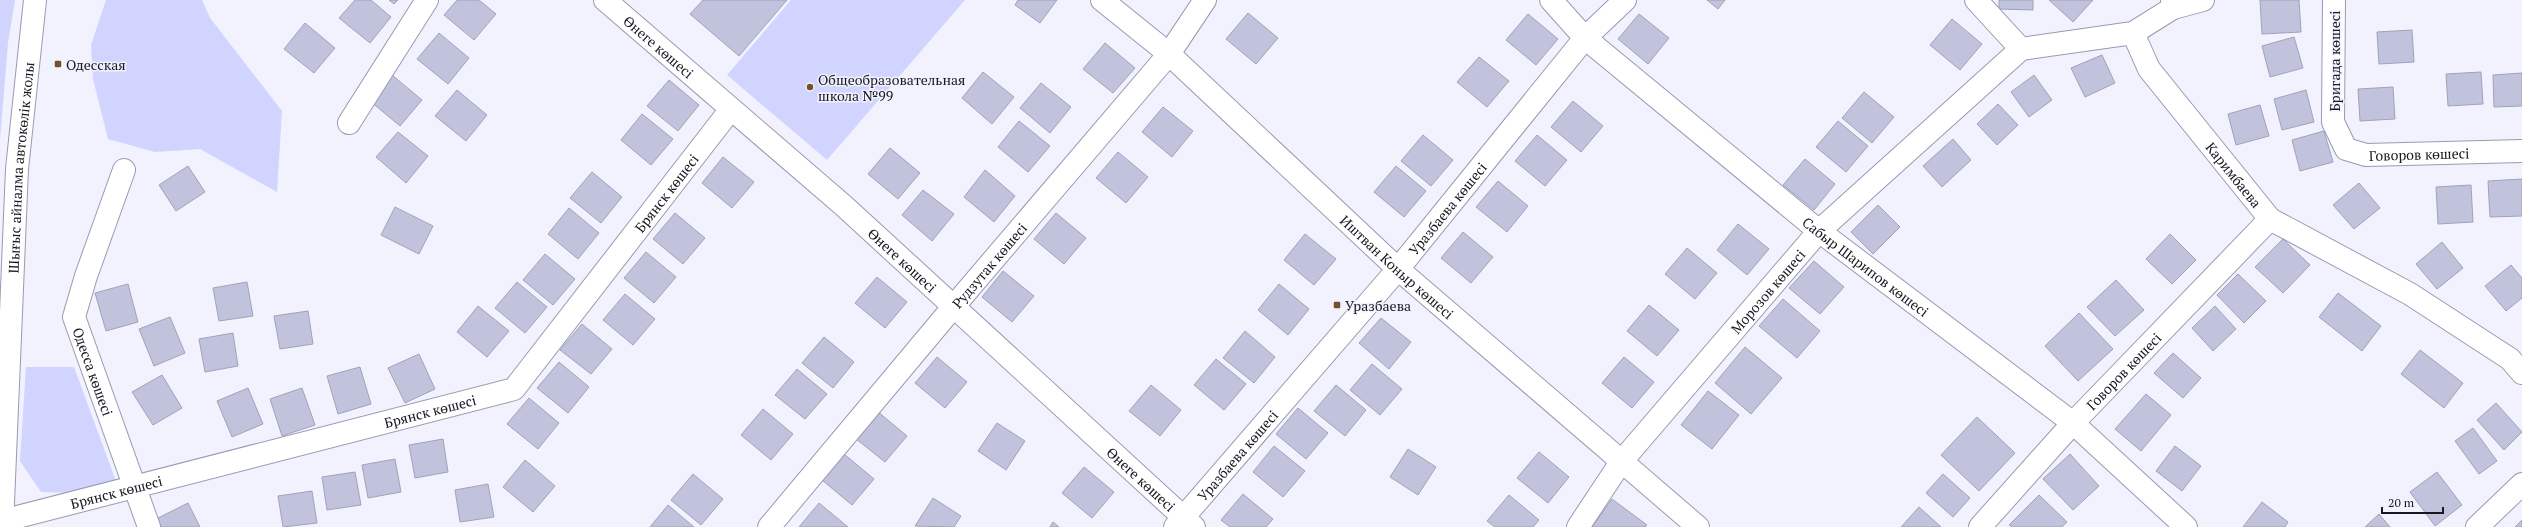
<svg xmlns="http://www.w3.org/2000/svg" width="2522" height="527" viewBox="0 0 2522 527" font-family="'PT Serif',serif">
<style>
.green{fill:#d1d4ff}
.building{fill:#c0c3db;stroke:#a0a2ba}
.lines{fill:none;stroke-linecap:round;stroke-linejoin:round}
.minor-casing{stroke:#989ab1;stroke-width:24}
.tertiary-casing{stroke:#989ab1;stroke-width:24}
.primary-casing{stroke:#989ab1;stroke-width:24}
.minor{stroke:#fff;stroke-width:22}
.tertiary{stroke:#fff;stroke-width:22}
.primary{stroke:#fff;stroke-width:22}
.poi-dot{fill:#735229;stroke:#f1f2fd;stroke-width:1.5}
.labels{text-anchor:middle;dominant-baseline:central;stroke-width:3;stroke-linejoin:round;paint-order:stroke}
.street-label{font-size:14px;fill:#171820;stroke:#f1f2fd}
.poi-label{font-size:14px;fill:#171820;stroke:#f1f2fd;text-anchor:start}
</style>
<rect width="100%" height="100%" fill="#f1f2fd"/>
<path class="green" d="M0,0H15L8,43L0,140Z
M106,0H202L210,18L282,111L277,192L200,149L155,152L108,139L93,79L91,45Z
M791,0H965L827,160L727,75Z
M26,367H74L117,484L78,493L41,492L20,461Z"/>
<path class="building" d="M355,0H371L391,17L370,43L339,18Z
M389,0H398L394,4Z
M457,0H479L496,14L474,40L444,15Z
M703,0H787L739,56L690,14Z
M1018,0H1057L1040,23L1015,5Z
M1707,0H1725L1718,9Z
M1999,0H2033V10L1999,9Z
M2049,0H2093L2073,22Z
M2260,0H2299L2301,32L2262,34Z
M1248,13L1278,38L1256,64L1226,39Z
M1528,14L1558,39L1536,65L1506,40Z
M1639,14L1669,38L1648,64L1618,39Z
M1952,19L1982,44L1960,70L1930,45Z
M305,23L335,48L314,73L284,49Z
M2412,30L2414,62L2379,64L2377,32Z
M439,33L469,58L448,84L417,59Z
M2294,37L2303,68L2270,77L2262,46Z
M1105,43L1135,68L1113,93L1083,69Z
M2102,55L2115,83L2085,97L2071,68Z
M1479,57L1509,81L1487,107L1457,82Z
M983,72L1014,97L992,124L962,98Z
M2481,72L2483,104L2448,106L2446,74Z
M2522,73V106L2494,107L2493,75Z
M392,75L422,100L400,126L370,101Z
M2034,75L2052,100L2029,117L2011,92Z
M669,80L699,105L678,131L647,106Z
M1041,83L1071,107L1050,133L1020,108Z
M2393,87L2395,119L2360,121L2358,89Z
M457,90L487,115L466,141L435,116Z
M2306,90L2314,122L2282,130L2274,99Z
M1864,92L1894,117L1872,143L1842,118Z
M1573,101L1603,126L1581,152L1551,127Z
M1998,104L2018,125L1997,145L1977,124Z
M2260,105L2269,136L2236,145L2228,114Z
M1163,107L1193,131L1172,157L1142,132Z
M642,114L673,139L651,165L621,140Z
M1019,121L1050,146L1028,172L998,147Z
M1838,121L1868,146L1846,172L1816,147Z
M2324,131L2333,162L2300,171L2292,140Z
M398,132L428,156L406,183L376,157Z
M1423,135L1453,160L1431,186L1401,161Z
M1537,135L1567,160L1545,186L1515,161Z
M1953,139L1971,160L1942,187L1923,166Z
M890,148L920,173L898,199L868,174Z
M1118,152L1148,177L1126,203L1096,178Z
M723,157L754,182L732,208L702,183Z
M1805,159L1835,184L1814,210L1783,185Z
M188,166L205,192L176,211L159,185Z
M1396,166L1426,191L1404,217L1374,192Z
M985,170L1015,196L994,222L964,197Z
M592,172L622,197L601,223L570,198Z
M2522,179V216L2490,217L2488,181Z
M1498,181L1528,206L1507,232L1476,207Z
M2359,183L2380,208L2354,229L2333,205Z
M2471,185L2473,222L2438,224L2436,187Z
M923,190L954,214L932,241L902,215Z
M1878,205L1900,227L1873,254L1851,232Z
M395,207L433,226L419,254L381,235Z
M569,208L599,233L578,259L548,234Z
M675,213L705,238L683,264L653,239Z
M1056,213L1086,238L1064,264L1034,239Z
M1738,224L1769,249L1747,275L1717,250Z
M1463,232L1493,257L1471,283L1441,258Z
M1305,234L1336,259L1314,285L1284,260Z
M2170,234L2196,260L2172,284L2146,259Z
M2283,239L2310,265L2283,293L2255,267Z
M2442,242L2463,268L2437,289L2416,264Z
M1687,248L1717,273L1695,299L1665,274Z
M646,252L676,277L654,303L624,278Z
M545,254L575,279L553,305L523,280Z
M1814,261L1844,287L1820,314L1789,288Z
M2511,265L2522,278V298L2506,311L2485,286Z
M1003,271L1034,296L1012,322L982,297Z
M2238,274L2266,301L2244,323L2217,295Z
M877,277L907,302L885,328L855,303Z
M2116,280L2144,310L2115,336L2087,307Z
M247,282L253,316L219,321L213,288Z
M517,282L547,307L525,333L495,308Z
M128,284L138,322L106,331L95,293Z
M1279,284L1309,309L1288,335L1258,310Z
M2338,293L2381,326L2362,351L2319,317Z
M625,294L655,319L633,345L603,320Z
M1783,299L1820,331L1797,358L1759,326Z
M1649,305L1679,330L1657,356L1627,331Z
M478,306L509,331L487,357L457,332Z
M2215,306L2236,329L2213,351L2192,328Z
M308,311L313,344L280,349L274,316Z
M2079,313L2113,349L2078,381L2045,346Z
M170,317L185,353L154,366L139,329Z
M1381,318L1411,342L1389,369L1359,343Z
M582,324L612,349L591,374L560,350Z
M1245,331L1275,357L1254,383L1223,358Z
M233,333L238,366L205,372L199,339Z
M824,337L854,362L833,388L802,363Z
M1745,347L1782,378L1751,414L1715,383Z
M2420,350L2463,383L2444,408L2401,374Z
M2173,353L2201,378L2183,398L2154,373Z
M419,354L435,389L405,403L388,368Z
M937,357L967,382L945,408L915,383Z
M1624,357L1654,382L1632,408L1602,383Z
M1216,359L1246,384L1224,410L1194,385Z
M559,362L589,387L568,413L537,388Z
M1372,364L1402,389L1380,415L1350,390Z
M360,367L371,404L338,414L327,376Z
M797,369L827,394L805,419L775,395Z
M162,375L182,408L153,425L132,392Z
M1151,385L1181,410L1160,436L1129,411Z
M1336,385L1366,410L1345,436L1314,411Z
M248,388L263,424L232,437L217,401Z
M302,388L315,425L282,436L270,399Z
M1708,391L1739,415L1712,449L1681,425Z
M2146,394L2171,415L2141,451L2115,429Z
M529,398L559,423L538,449L507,424Z
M2496,403L2522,432L2504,450L2477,420Z
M1298,408L1328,433L1306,459L1276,434Z
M763,409L793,434L771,460L741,435Z
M877,411L907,436L885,462L855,438Z
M1977,417L2015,453L1979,491L1941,455Z
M997,423L1025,441L1006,470L978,451Z
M2473,428L2497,461L2479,474L2455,441Z
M443,439L448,472L415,478L409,445Z
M1274,446L1305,471L1283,497L1253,472Z
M2175,446L2201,466L2182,491L2156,471Z
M1408,449L1436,467L1418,495L1390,477Z
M1539,452L1569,477L1548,503L1517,478Z
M844,454L874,479L852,505L822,480Z
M2070,454L2099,486L2073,510L2043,479Z
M395,459L401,492L368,498L362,465Z
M525,460L555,486L533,512L503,487Z
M1084,467L1114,492L1092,518L1062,493Z
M355,472L361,505L327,510L322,477Z
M2437,472L2462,505L2435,526L2410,492Z
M693,474L723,499L701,525L671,500Z
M1943,474L1970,498L1953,517L1926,493Z
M488,484L494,517L460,522L455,490Z
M312,491L317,523L283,527L278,496Z
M1243,494L1273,519L1266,527H1230L1221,520Z
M1509,495L1539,520L1533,527H1495L1487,521Z
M2039,495L2067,522L2062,527H2012L2009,525Z
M933,498L961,516L954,527L915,526Z
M1612,499L1647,525L1645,527H1592Z
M2262,502L2288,522L2285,527H2243Z
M188,503L200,527H160L156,519Z
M819,503L848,527H799Z
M668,505L694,527H650Z
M1919,507L1941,527H1901Z
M2379,514L2390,527H2365Z
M2522,520V527H2515Z
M1053,522L1059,527H1050Z"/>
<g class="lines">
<defs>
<g id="minor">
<path id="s1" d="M605,0L844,206L1194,527"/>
<path id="s2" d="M1551,0L1585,38L1819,231L2073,423L2186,527"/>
<path d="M1976,0L2021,49"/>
<path id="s3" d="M2334,0L2333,122L2346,149L2366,155L2522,151"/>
<path d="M2173,8L2203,0"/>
<path id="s4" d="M2133,33L2149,69L2270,219L2410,294L2510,359L2522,373"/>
<path d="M2021,49L2133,33L2173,8L2172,0"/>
<path d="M349,123L427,0"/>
<path id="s5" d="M124,170L86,276L74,317L149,527"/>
<path id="s6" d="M1398,269L1585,38L1625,0"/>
<path id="s7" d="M2,521L514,389L731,109"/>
<path id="s8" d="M769,527L954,306L1169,54L1205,0"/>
<path id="s9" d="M1578,527L1621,462L1819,231L2021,49"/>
<path id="s10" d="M1980,527L2073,423L2270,219"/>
<path d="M2477,527L2522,484"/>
</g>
<g id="tertiary">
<path id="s11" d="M1102,0L1169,54L1398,269L1698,527"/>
<path id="s12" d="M1175,527L1398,269"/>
</g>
<g id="primary">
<path id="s13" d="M2,527L17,169L35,0"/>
</g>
</defs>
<use href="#minor" class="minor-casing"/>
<use href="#tertiary" class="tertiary-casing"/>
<use href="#primary" class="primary-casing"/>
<use href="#minor" class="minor"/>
<use href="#tertiary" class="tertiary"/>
<use href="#primary" class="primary"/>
</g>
<g class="poi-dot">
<rect x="54" y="60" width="8" height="8" rx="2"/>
<circle cx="810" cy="87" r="4"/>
<rect x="1333" y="301" width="8" height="8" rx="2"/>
</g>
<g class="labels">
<g class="street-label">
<text stroke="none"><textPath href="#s1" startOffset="71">Өнеге көшесі</textPath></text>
<text transform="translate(2334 61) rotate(-90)">Бригада көшесі</text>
<text stroke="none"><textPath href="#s3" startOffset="226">Говоров көшесі</textPath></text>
<text stroke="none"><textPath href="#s13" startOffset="360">Шығыс айналма автокөлік жолы</textPath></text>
<text stroke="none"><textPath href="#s4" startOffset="175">Каримбаева</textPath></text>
<text stroke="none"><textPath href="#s7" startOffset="777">Брянск көшесі</textPath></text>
<text stroke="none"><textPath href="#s6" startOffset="78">Уразбаева көшесі</textPath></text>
<text stroke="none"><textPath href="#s1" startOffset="395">Өнеге көшесі</textPath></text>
<text stroke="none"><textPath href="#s8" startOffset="342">Рудзутак көшесі</textPath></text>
<text stroke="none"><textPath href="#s11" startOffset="398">Иштван Коныр көшесі</textPath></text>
<text stroke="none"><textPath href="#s2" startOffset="413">Сабыр Шарипов көшесі</textPath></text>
<text stroke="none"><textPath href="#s9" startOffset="303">Морозов көшесі</textPath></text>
<text stroke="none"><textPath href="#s5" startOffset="213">Одесса көшесі</textPath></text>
<text stroke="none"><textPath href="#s10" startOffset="212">Говоров көшесі</textPath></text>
<text stroke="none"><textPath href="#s7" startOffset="442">Брянск көшесі</textPath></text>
<text stroke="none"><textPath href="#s12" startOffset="95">Уразбаева көшесі</textPath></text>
<text stroke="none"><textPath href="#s1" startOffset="719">Өнеге көшесі</textPath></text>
<text stroke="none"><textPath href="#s7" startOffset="118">Брянск көшесі</textPath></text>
</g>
<g class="poi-label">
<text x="66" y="64">Одесская</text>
<text x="818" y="79">Общеобразовательная<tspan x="818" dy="16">школа №99</tspan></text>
<text x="1345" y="305">Уразбаева</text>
</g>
</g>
<path d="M2382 507v6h61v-6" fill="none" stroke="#171820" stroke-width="2"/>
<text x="2388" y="507" font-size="12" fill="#171820" stroke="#f1f2fd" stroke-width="3" paint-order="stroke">20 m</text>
</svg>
